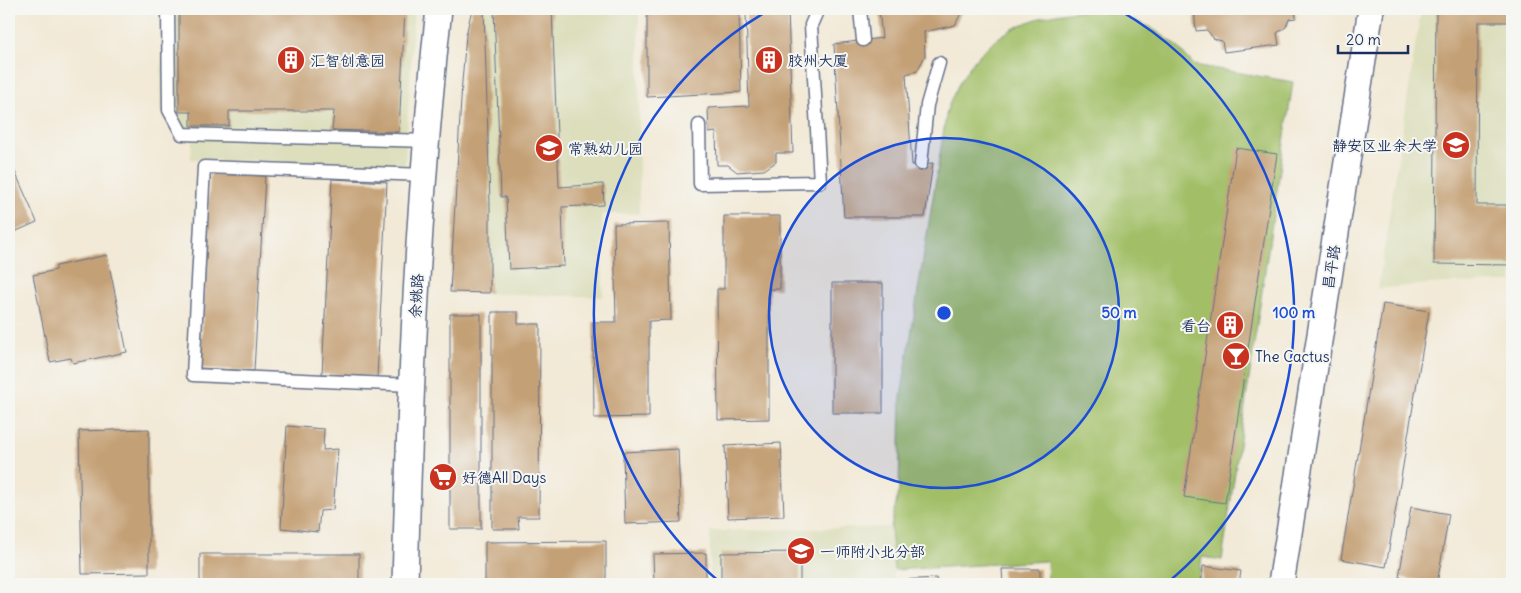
<svg xmlns="http://www.w3.org/2000/svg" width="1521" height="593" viewBox="0 0 1521 593" font-family="Delius,'LXGW WenKai TC',sans-serif">
<style>
.built{fill:#dcdebc}
.green{fill:#a2bf67;stroke:#5e7762}
.building{fill:#c4a076}
.lines{fill:none;stroke-linecap:round;stroke-linejoin:round}
.service-casing{stroke:#667088;stroke-width:15}
.minor-casing{stroke:#667088;stroke-width:28}
.service{stroke:#fff;stroke-width:12}
.minor{stroke:#fff;stroke-width:25}
.ring{fill:none;stroke:#1d4ed8;stroke-width:2.5}
.labels{text-anchor:middle;dominant-baseline:central;stroke-width:4;stroke-linejoin:round;paint-order:stroke}
.poi-label{font-size:15px;fill:#1b2f5e;stroke:#f6f6f2;text-anchor:start}
.street-label{font-size:15px;fill:#1b2f5e;stroke:#f6f6f2}
.centre{fill:#1d4ed8;stroke:#f6f6f2;stroke-width:2.5}
.ring-label{font-size:15px;text-anchor:middle;font-weight:bold;fill:#1d4ed8;stroke:#f6f6f2;stroke-width:4;stroke-linejoin:round;paint-order:stroke}
</style>
<rect width="100%" height="100%" fill="#f6f6f2"/>
<filter id="ink" filterUnits="userSpaceOnUse"><feTurbulence type="fractalNoise" baseFrequency=".02" numOctaves="2"/><feDisplacementMap in="SourceGraphic" scale="10" xChannelSelector="R" yChannelSelector="G"/><feConvolveMatrix kernelMatrix="1 2 1 2 8 2 1 2 1" color-interpolation-filters="sRGB"/></filter>
<filter id="wash" filterUnits="userSpaceOnUse"><feTurbulence type="fractalNoise" baseFrequency=".0096" numOctaves="4" result="noise"/><feDisplacementMap in="SourceGraphic" scale="20" xChannelSelector="R" yChannelSelector="G"/><feGaussianBlur stdDeviation="1.12" result="paint"/><feColorMatrix in="noise" values="0 0 0 0 0 0 0 0 0 0 0 0 0 0 0 0 0 1.4 0 .05"/><feComposite in="paint" operator="in"/></filter>
<g filter="url(#wash)">
<rect width="100%" height="100%" fill="#f2e9d6"/>
<path class="built" d="M162,9H414L405,165L191,159L192,141H178L161,111Z
M472,9H639V214H602L603,297L450,292L462,82L466,35Z
M1421,9H1512V282L1440,283L1378,289Z
M891,527L894,584H710V531Z"/>
<path class="green" d="M1090,10L1117,14L1150,27L1175,44L1194,65L1293,82L1222,560L1202,557L1198,584H1048L1047,561L894,570L891,527L899,490L901,397L947,110C973,41 1019,14 1090,10Z"/>
<g id="blocks">
<path class="building" d="M179,9H405L399,132L332,130L334,111H229V126H191V112H179Z
M472,9H484L490,204V293L450,292L462,82L466,35Z
M494,9H552L559,187L603,184L604,205L562,207L564,266L509,269L506,197H501Z
M647,9H746V12H739L741,92L647,97Z
M777,9H788L793,153H776V162L764,170L737,172L728,165H717L716,132L709,133L708,108L749,106L746,13L777,11Z
M879,9H984L961,13L955,25L924,32L925,56L917,71L906,74L912,165L933,163L925,217H844L834,44L882,38Z
M1194,9H1295L1296,18L1289,19L1286,27L1277,33L1279,45L1224,52L1222,41L1214,39L1207,30L1196,31Z
M1436,9H1512V22H1478L1477,205H1512V265L1434,264Z
M1236,148L1277,154L1225,503L1184,497Z
M9,158L37,222L10,234L9,230Z
M210,174L265,176L254,371L200,368Z
M332,179L387,182L377,377L322,374Z
M724,216H780V289H769V419L718,420L717,289H724Z
M669,223L671,320L649,321V417L594,418L593,322H616L614,224Z
M107,255L127,352L73,363L71,358L50,362L33,275L56,270V266Z
M832,283H883V413H832Z
M1383,304L1429,311L1386,567L1341,559Z
M492,312H518V324H540L539,517H518L519,529H492Z
M450,314H481V529H450Z
M287,426L324,429L323,450L338,449L333,510L320,511L318,532L281,528Z
M149,429V573L82,574L79,431Z
M781,443L784,516L728,518L725,446Z
M678,449L681,522L625,524L623,452Z
M1411,507L1449,514L1437,584L1399,577Z
M606,541V584H485V542Z
M800,552V584H721V553Z
M706,553V584H654L653,554Z
M200,554H359V584H200Z
M1203,566L1241,571L1239,584H1201Z
M1002,569H1040V584H1003Z
M936,578L937,584H902L901,580Z"/>
</g>
</g>
<g filter="url(#ink)">
<use href="#blocks" fill-opacity="0" stroke="#667088" stroke-width="1"/>
<g class="lines">
<defs>
<path id="service" d="M168,9L169,110L182,134L428,141
M860,9L863,40
M699,125L700,184L820,182L811,25L818,9
M921,164L927,105L939,63
M411,385L193,375L204,167L425,175"/>
<path id="minor" d="M405,584C410,392 418,200 439,9
M1281,584L1371,9"/>
</defs>
<use href="#service" class="service-casing"/>
<use href="#minor" class="minor-casing"/>
<use href="#service" class="service"/>
<use href="#minor" class="minor"/>
</g>
</g>
<circle cx="944" cy="313" r="175" fill="#1d4ed8" fill-opacity=".12"/>
<g class="ring">
<circle cx="944" cy="313" r="175"/>
<path d="M721 583A350 350 0 0 1 769 10M1119 10A350 350 0 0 1 1167 583"/>
</g>
<defs>
<symbol id="building-disc" viewBox="-11 -11 22 22"><circle r="9.5" fill="#c8321e" stroke="#f6f6f2"/><path d="M-4-6H4V6H1V3H-1V6H-4ZM-2.5-4.3h1.7v1.8h-1.7ZM.8-4.3h1.7v1.8H.8ZM-2.5-1h1.7V.8h-1.7ZM.8-1h1.7V.8H.8Z" fill="#fff"/></symbol>
<symbol id="university-disc" viewBox="-11 -11 22 22"><circle r="9.5" fill="#c8321e" stroke="#f6f6f2"/><path d="M0-5L7-2L0 1L-7-2ZM-4 1L0 2.5L4 1V4Q0 6-4 4Z" fill="#fff"/></symbol>
<symbol id="school-disc" viewBox="-11 -11 22 22"><circle r="9.5" fill="#c8321e" stroke="#f6f6f2"/><path d="M0-5L7-2L0 1L-7-2ZM-4 1L0 2.5L4 1V4Q0 6-4 4Z" fill="#fff"/></symbol>
<symbol id="bar-disc" viewBox="-11 -11 22 22"><circle r="9.5" fill="#c8321e" stroke="#f6f6f2"/><path d="M-6-5H6L.8 .8V4.5H3.5V6h-7V4.5H-.8V.8Z" fill="#fff"/></symbol>
<symbol id="supermarket-disc" viewBox="-11 -11 22 22"><circle r="9.5" fill="#c8321e" stroke="#f6f6f2"/><path d="M-6-5.5h2.5l.6 2H6L4.5 2H-2.5L-4.4-4H-6ZM-1.5 3.2a1.3 1.3 0 1 0 .1 0ZM3 3.2a1.3 1.3 0 1 0 .1 0Z" fill="#fff"/></symbol>
</defs>
<g fill-rule="evenodd">
<use href="#building-disc" x="275" y="44" width="32" height="32"/>
<use href="#building-disc" x="753" y="44" width="32" height="32"/>
<use href="#university-disc" x="1440" y="129" width="32" height="32"/>
<use href="#school-disc" x="533" y="132" width="32" height="32"/>
<use href="#building-disc" x="1214" y="309" width="32" height="32"/>
<use href="#bar-disc" x="1220" y="340" width="32" height="32"/>
<use href="#supermarket-disc" x="427" y="461" width="32" height="32"/>
<use href="#school-disc" x="785" y="535" width="32" height="32"/>
</g>
<g class="labels">
<g class="poi-label">
<text x="310" y="60">汇智创意园</text>
<text x="788" y="60">胶州大厦</text>
<text x="1437" y="145" text-anchor="end">静安区业余大学</text>
<text x="568" y="148">常熟幼儿园</text>
<text x="1211" y="325" text-anchor="end">看台</text>
<text x="1255" y="356">The Cactus</text>
<text x="462" y="477">好德All Days</text>
<text x="820" y="551">一师附小北分部</text>
</g>
<g class="street-label">
<text transform="translate(1331 267) rotate(-81)">昌平路</text>
<text transform="translate(416 296) rotate(-87)">余姚路</text>
</g>
</g>
<circle cx="944" cy="313" r="8" class="centre"/>
<g class="ring-label">
<text x="1119" y="318">50 m</text>
<text x="1294" y="318">100 m</text>
</g>
<rect width="1521" height="593" fill="none" stroke="#f6f6f2" stroke-width="30"/>
<path d="M1338 45v8h70v-8" fill="none" stroke="#1b2f5e" stroke-width="2.5"/>
<text x="1346" y="45" font-size="15" fill="#1b2f5e" stroke="#f6f6f2" stroke-width="4" paint-order="stroke">20 m</text>
</svg>
